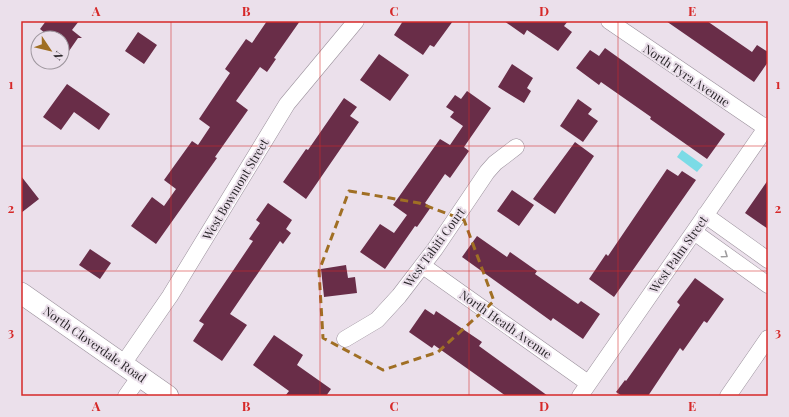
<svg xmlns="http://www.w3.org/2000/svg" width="789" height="417" viewBox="0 0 789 417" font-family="'Playfair Display',serif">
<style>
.water{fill:#7bdbe6}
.building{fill:#692d48}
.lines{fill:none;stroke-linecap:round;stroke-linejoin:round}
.minor-casing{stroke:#9b919c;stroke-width:17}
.major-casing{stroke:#9b919c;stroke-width:22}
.minor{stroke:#fff;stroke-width:16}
.major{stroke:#fff;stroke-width:21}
.oneway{stroke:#9f9d9f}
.marked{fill:none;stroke:#a06f24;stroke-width:3;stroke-dasharray:8 5;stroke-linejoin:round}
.grid{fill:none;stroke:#d62828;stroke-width:1;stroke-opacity:0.55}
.labels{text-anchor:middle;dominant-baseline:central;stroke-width:4;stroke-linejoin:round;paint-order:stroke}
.street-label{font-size:12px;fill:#2a262a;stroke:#ebe0eb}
.neatline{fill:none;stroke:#d62828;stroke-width:1.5}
.grid-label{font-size:13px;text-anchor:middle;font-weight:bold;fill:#d62828}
</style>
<rect width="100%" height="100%" fill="#ebe0eb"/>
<path class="water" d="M682,150L703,165L697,172L677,157Z"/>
<path class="building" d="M46,21H79L72,30L82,38H78L69,51L62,46V38H51L40,29Z
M267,21H300L274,58L276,59L267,72L260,67L236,101L248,110L215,157L217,158L156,244L131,226L152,197L164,206L176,189L164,180L192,141L198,145L210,127L199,119L230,73L225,69L246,39L252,43Z
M403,21H453L434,47L430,45L423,55L394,35Z
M504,21H568L564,26L572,32L558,51L527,30L524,35Z
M666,21H707L752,52L757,45L768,52V62L754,82Z
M138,32L157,45L144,64L125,51Z
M605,48L725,134L707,159L650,119L651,117L601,82L599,85L576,68L590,50L599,56Z
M379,54L409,75L390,101L360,80Z
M512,64L533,78L527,88L531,91L524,103L498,87Z
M67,84L110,114L99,130L74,112L61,130L43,117Z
M467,91L491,108L464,147L469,151L450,178L445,174L425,203L431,207L417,227L415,226L385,269L360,252L380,224L394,233L407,215L393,205L440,139L450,145L463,126L450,117L454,112L446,107L455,95L461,99Z
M344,98L357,107L350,116L359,122L306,199L283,182L306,149L308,150Z
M578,99L592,109L588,114L598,121L583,142L560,126Z
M575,142L594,156L555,214L533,199Z
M667,169L678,176L682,171L696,180L614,297L589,279L606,254L608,256Z
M21,176L39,199L21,213Z
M768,180V229L745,213Z
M512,190L534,205L519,226L497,211Z
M268,203L292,220L286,229L291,233L283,244L280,241L230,314L247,325L222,361L193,341L204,324L199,321L253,241L249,239L260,223L256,220Z
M477,236L507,257L510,252L537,271L535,274L578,304L581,301L600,314L583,339L553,318L551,321L462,257Z
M90,249L111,263L100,279L79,265Z
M346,265L348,278L355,277L357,293L324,297L321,269Z
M695,278L724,299L707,323L704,321L683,351L680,348L648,396H622L616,392L625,380L626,381L680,305L677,302Z
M425,309L434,315L436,311L482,342L479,346L548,396H506L434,345L432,348L409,332Z
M274,335L303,355L297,365L331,389L326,396H285L289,391L253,365Z"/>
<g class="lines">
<defs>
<path id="minor" d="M609,21L766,128
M705,215L768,260
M694,232L768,285
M423,266L588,383
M345,339L377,320L399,296L435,249L487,172L495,163L516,147
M123,364L170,296L287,104L356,21
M126,396L140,376
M580,396L768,125
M728,396L768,338"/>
<path id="major" d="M21,293L168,396"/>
</defs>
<use href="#minor" class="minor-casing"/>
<use href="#major" class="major-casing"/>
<use href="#minor" class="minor"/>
<use href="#major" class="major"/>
</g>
<defs><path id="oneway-chevron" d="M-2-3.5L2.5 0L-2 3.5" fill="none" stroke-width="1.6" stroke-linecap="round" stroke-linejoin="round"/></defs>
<use class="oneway" href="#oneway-chevron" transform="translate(725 255) rotate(35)"/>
<path class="marked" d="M349,191L419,203L464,220L494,301L438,352L383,370L323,338L319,271Z"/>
<path class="grid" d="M171,21V396M320,21V396M469,21V396M618,21V396M21,146H768M21,271H768"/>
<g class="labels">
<g class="street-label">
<text transform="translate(687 75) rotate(34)">North Tyra Avenue</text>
<text transform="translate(235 189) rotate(-59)">West Bowmont Street</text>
<text transform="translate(434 247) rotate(-54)">West Tahiti Court</text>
<text transform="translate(678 254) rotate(-55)">West Palm Street</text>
<text transform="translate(506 324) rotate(35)">North Heath Avenue</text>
<text transform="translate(95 344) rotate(35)">North Cloverdale Road</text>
</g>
</g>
<rect width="789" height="417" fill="none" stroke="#ebe0eb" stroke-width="44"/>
<g transform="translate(50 50) rotate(125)"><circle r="19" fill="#ebe0eb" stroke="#9e969e"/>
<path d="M0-3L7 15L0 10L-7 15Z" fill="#a06f24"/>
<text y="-6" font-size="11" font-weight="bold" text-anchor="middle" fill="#2a262a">N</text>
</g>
<rect x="22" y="22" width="745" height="373" class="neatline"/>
<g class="grid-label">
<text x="96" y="16">A</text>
<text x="246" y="16">B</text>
<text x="394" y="16">C</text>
<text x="544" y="16">D</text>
<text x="692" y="16">E</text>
<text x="11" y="89">1</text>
<text x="778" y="89">1</text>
<text x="11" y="213">2</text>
<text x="778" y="213">2</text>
<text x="11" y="337">3</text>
<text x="778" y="337">3</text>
<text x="96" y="411">A</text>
<text x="246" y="411">B</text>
<text x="394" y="411">C</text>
<text x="544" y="411">D</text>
<text x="692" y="411">E</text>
</g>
</svg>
